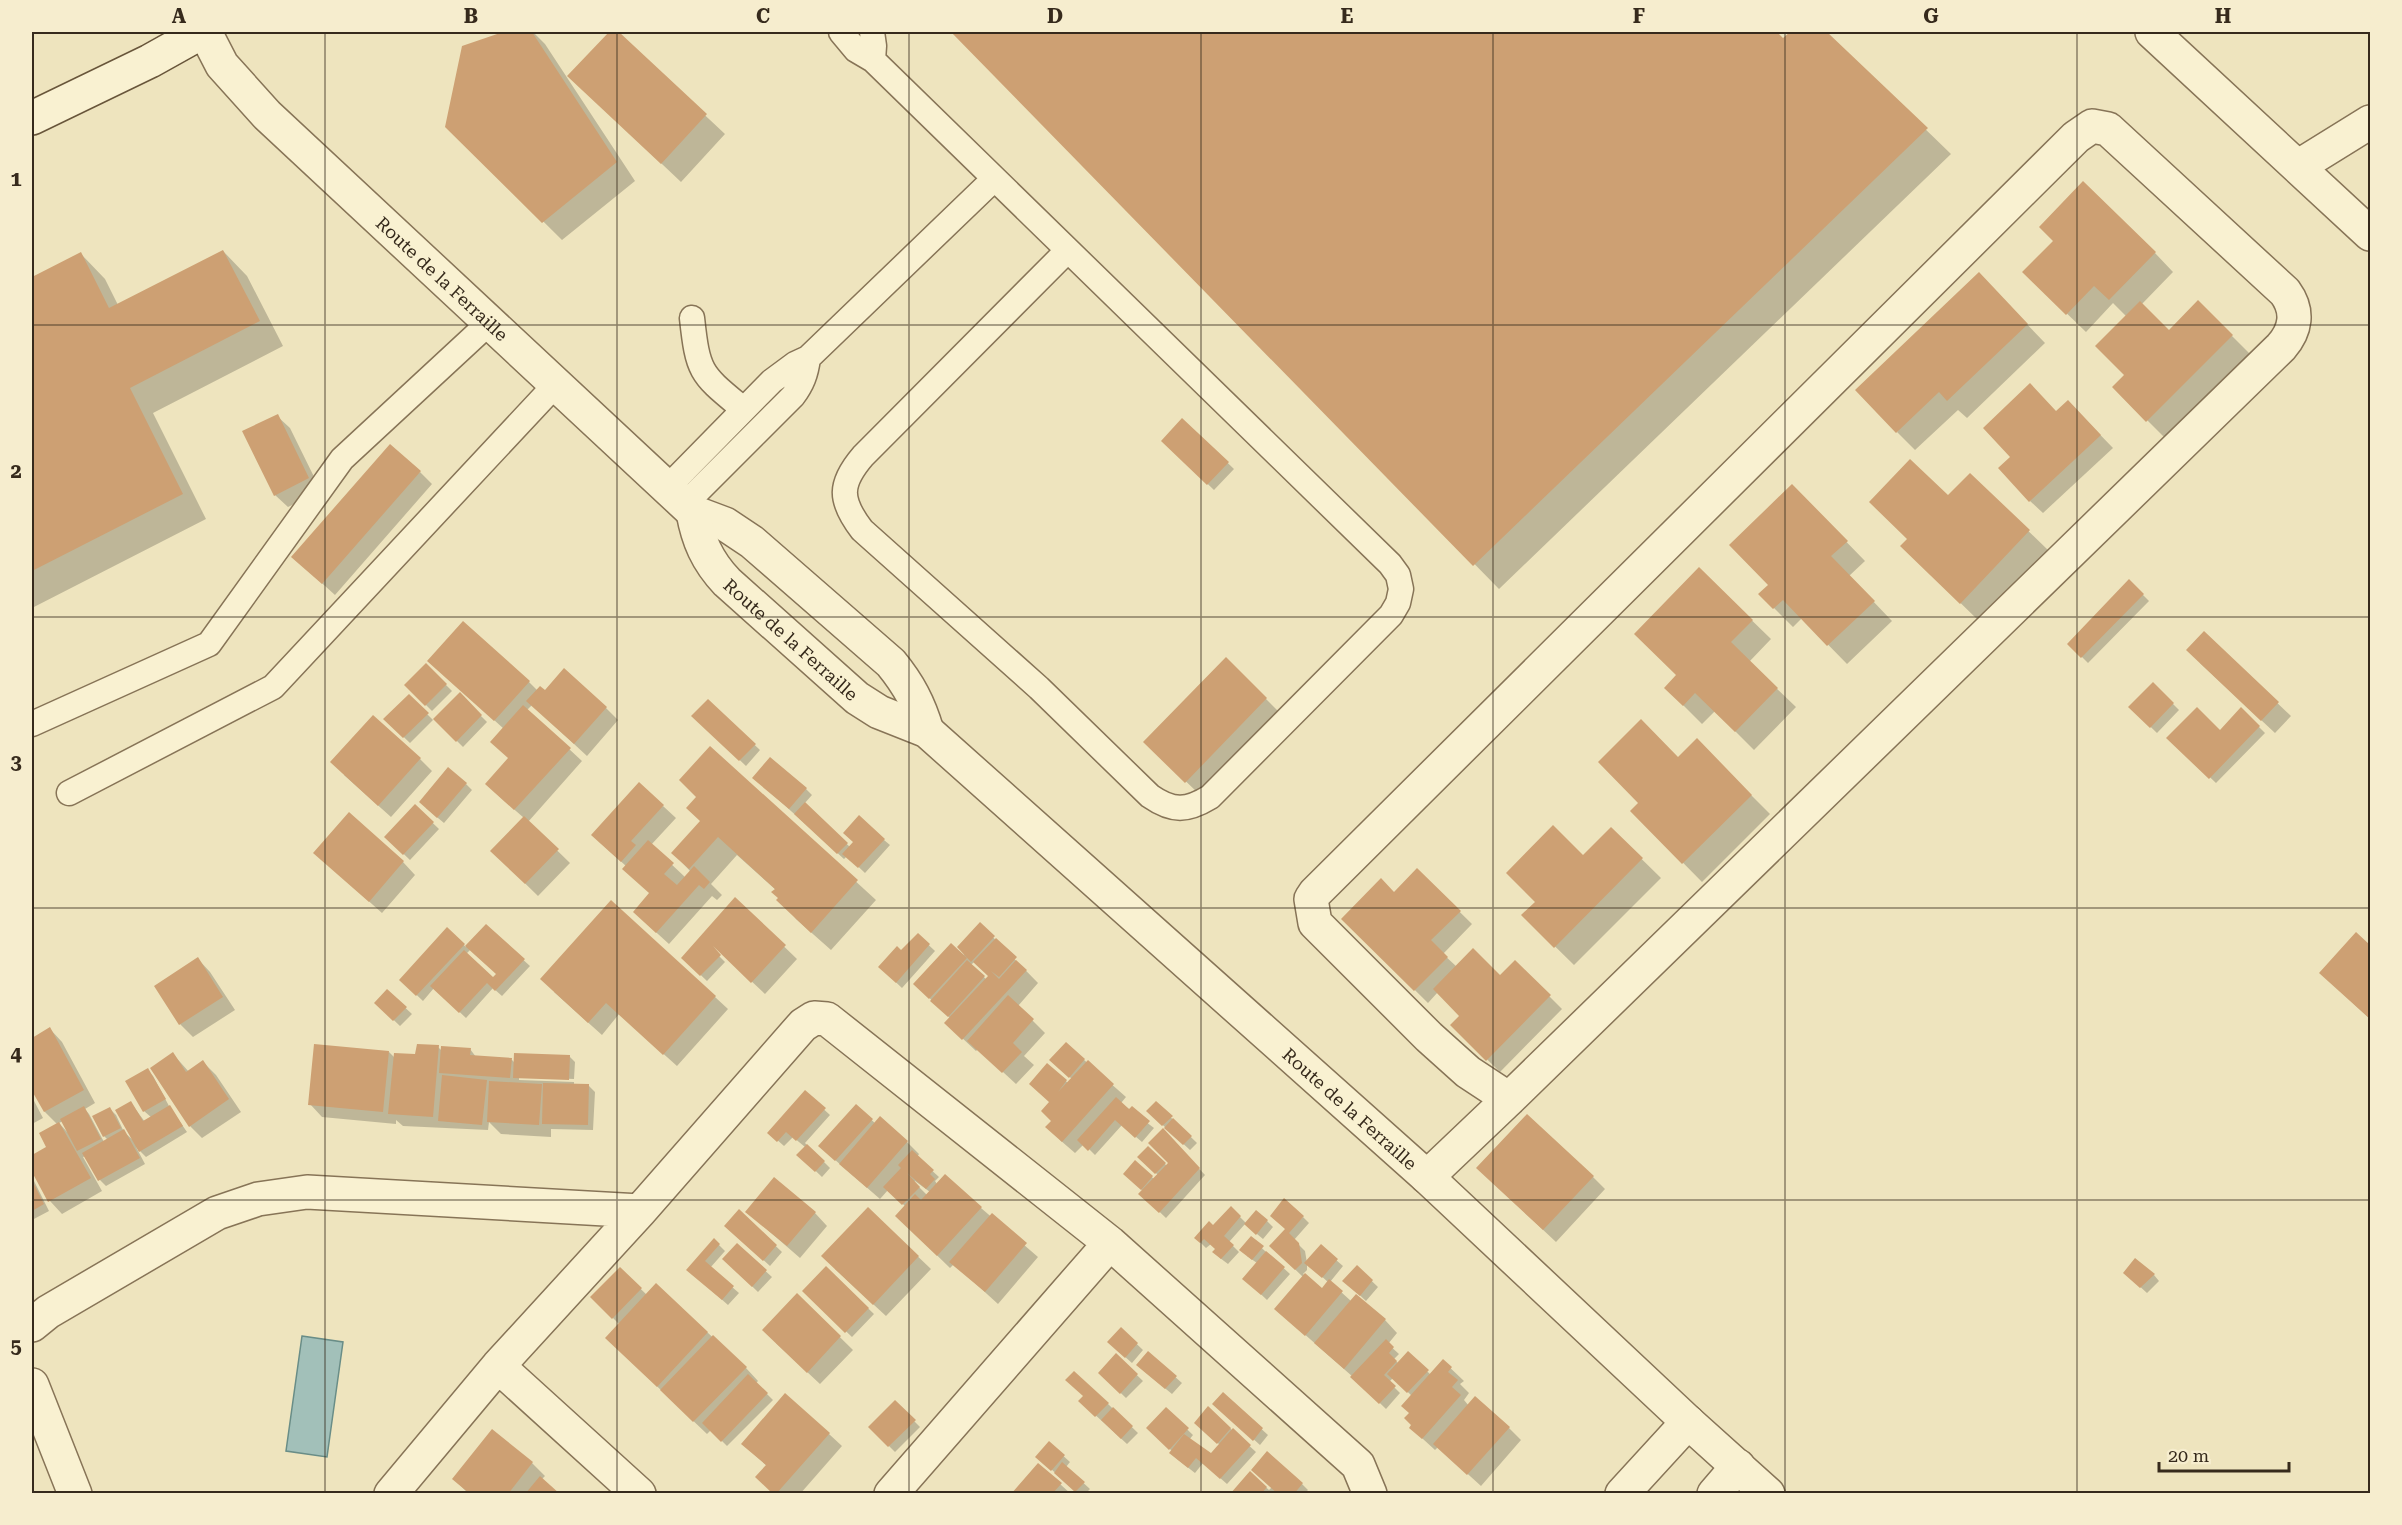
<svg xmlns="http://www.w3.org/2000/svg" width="2402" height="1525" viewBox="0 0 2402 1525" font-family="'Roboto Serif',serif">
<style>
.water{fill:#a2c0b9;stroke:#698d87;stroke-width:1.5}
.shadow{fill:#0003;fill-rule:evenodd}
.building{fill:#cda073}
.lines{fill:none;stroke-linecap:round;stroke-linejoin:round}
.service-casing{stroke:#877457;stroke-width:27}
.minor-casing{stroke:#877457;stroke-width:36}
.tertiary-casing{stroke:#877457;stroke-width:36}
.secondary-casing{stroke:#68553a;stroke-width:36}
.service{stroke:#f9f1d1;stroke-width:24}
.minor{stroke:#f9f1d1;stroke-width:33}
.tertiary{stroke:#f9f1d1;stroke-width:33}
.secondary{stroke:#f9f1d1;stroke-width:33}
.grid{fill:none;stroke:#362a1c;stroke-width:1.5;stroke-opacity:0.55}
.labels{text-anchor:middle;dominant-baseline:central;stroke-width:4.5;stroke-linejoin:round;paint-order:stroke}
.street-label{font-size:18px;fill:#362a1c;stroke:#f6edce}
.neatline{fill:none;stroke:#362a1c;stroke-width:2}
.grid-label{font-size:20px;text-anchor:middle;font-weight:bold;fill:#362a1c}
</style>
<rect width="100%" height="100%" fill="#eee4be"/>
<path class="water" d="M302,1336L343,1342L327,1457L286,1451Z"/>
<path class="shadow" d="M507,32H533L545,44L635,181L562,240L447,126L463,47Z
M611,32H616L725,134L681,182L569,76Z
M953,32H1776L1783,39L1792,32H1825L1951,154L1499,589Z
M223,251L247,276L283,346L153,413L206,519L32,608V279L81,254L105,279L118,305Z
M2155,253L2173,272L2141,305L2169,332L2198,302L2251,355L2166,439L2114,387L2126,375V316L2113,303L2086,332L2024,272Z
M1997,293L2045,343L1967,418L1958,410L1915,450L1897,432Z
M2056,412L2080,414L2113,448L2043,513L2030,501Z
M277,416L290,428L321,491L288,507L275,495Z
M1183,420L1234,469L1214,490L1163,441Z
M420,472L432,484L335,595L293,557Z
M1970,475L2048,550L1979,621L1902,546Z
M1792,486L1865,561L1849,576L1892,621L1847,664L1802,618L1793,627L1760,594L1770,585Z
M1699,569L1771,639L1749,662L1796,707L1754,750L1715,711L1702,724L1666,688L1678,676Z
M2129,581L2149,601L2088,663L2069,644Z
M2204,633L2291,716L2275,733L2200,663Z
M1226,659L1279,712L1199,794L1145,742Z
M426,665L452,691L432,711L406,685Z
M442,673L529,682L538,691L606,708L618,720L587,756L532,705L527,710L582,761L528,822L570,863L538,896L492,851L524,818L499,796L509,759L504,729Z
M2153,684L2179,710L2157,733L2130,707Z
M460,695L487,722L463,747L435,719Z
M409,696L433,720L410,743L385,719Z
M708,701L760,750L746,766L693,716Z
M2241,709L2265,733L2216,783L2169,738L2220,732Z
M1697,741L1770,814L1702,882L1632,811Z
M710,748L876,900L831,950L796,919L780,898L776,890L737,855L711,884L722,895L717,900L712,896L669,944L647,924L651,894L626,866L605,847L663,806L676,818L651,845L686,878L691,872L673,853L702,821L698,797Z
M420,759L432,771L391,817L344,775Z
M760,783L806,789L812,795L804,804L850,847L854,842L884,840L890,845L865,873L847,856L844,859Z
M466,784L472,790L444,823L426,808Z
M415,806L439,829L410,860L386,837Z
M1611,829L1661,878L1574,965L1523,915Z
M315,853L403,862L415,875L382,913Z
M1417,870L1472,924L1443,954L1457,967L1500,977L1515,962L1562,1009L1500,1072L1452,1025L1461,1016L1438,992L1428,1003L1343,919L1394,894Z
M735,899L797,959L765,994L715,947Z
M980,924L1038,983L1018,1006L1045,1033L1024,1056L1034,1065L1016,1084L978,1049L976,1051L959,1035L950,1018L915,984L951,945L964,955ZM974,962L990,976L986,979L971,965Z
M486,926L530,966L502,996L493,988L466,1018L434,988L423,1001L401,980L447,930L466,947ZM471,949L498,974L493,979L466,954Z
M2356,934L2370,947V1019L2321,973Z
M918,935L935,951L902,988L886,973Z
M701,938L725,962L707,981L683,958Z
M198,959L210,972L235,1010L193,1037L180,1024Z
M387,991L412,1014L400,1026L376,1003Z
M554,992L715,997L728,1009L677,1066L619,1014L602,1035Z
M50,1029L62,1042L95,1103L85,1109L89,1114L104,1142L108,1140L104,1136L110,1109L116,1115L124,1132L133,1140L131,1103L145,1122L152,1118L144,1111L147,1070L153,1076L169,1106L187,1132L146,1157L136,1147L145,1164L106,1186L100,1180L86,1156L83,1157L102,1191L62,1214L50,1201L32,1169V1156L48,1147L57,1124L45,1112L32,1087V1039ZM63,1121L68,1133L59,1123Z
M1066,1044L1126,1097L1121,1103L1154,1128L1142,1142L1122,1125L1095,1155L1084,1144L1075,1153L1060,1140L1053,1121L1047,1065L1068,1083L1072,1079L1057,1066Z
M438,1047L442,1051L470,1049L476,1057L512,1060L515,1063L569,1056L575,1062L574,1079L519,1077V1080L574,1082V1085L589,1086L595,1092L593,1130L551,1129V1137L501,1134L489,1122L488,1130L403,1126L396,1120V1124L322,1117L310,1104L389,1052L395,1058L417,1056Z
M173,1054L189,1072L203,1062L216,1075L241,1112L202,1138L190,1126Z
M805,1092L830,1115L805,1143L830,1168L822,1177L799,1155L805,1147L793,1137L784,1146L775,1138Z
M32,1097L43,1118L32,1124Z
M1156,1103L1197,1143L1190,1150L1154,1117Z
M856,1106L876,1124L907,1142L919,1154L917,1157L939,1177L935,1181L937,1184L981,1208L1038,1257L998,1304L954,1264L950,1268L910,1229L906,1207L888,1190L880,1199L826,1152ZM915,1181L930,1192L927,1195L914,1182Z
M1163,1130L1205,1175L1166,1218L1141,1194L1143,1191L1131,1180L1135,1162L1154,1179L1158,1175L1139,1157L1148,1148L1167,1166L1170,1163Z
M32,1177L49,1211L32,1220Z
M1593,1177L1605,1189L1556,1242L1491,1181Z
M1231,1208L1246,1223L1267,1221L1273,1227L1263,1239L1245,1224L1229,1242L1239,1252L1228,1264L1220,1258L1217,1249L1211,1244L1206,1248L1196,1238L1213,1227Z
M868,1209L931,1269L886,1316L835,1269Z
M739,1211L782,1252L770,1266L732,1232Z
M747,1212L815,1213L827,1226L800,1258Z
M1303,1217L1309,1223L1294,1240L1305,1251L1307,1263L1321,1247L1343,1266L1330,1282L1351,1301L1385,1320L1397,1333L1388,1344L1399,1354L1394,1359L1399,1364L1408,1353L1431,1375L1443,1361L1464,1381L1460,1384L1469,1393L1464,1400L1469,1406L1509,1428L1521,1440L1481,1486L1438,1447L1435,1450L1411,1428L1413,1425L1410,1413L1412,1396L1393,1378L1389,1382L1400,1393L1386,1409L1353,1377L1276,1309L1303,1277L1271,1246ZM1307,1263L1329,1283L1323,1290L1303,1274L1307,1270Z
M1251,1238L1290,1274L1267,1300L1250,1284L1257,1263L1247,1256Z
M714,1240L725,1251L710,1268L739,1293L728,1305L694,1275Z
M737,1245L772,1277L758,1292L724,1259Z
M1357,1267L1378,1287L1366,1301L1350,1286Z
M826,1268L874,1314L852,1337L804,1291Z
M620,1269L647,1295L656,1285L746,1368L758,1381L756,1383L773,1400L727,1446L711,1430L707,1434L619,1350V1324L592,1297Z
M2125,1273L2154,1275L2159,1281L2147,1293Z
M797,1295L853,1350L820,1384L776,1343Z
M1121,1329L1143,1350L1132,1363L1115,1348Z
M1148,1353L1182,1383L1172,1394L1144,1371Z
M1116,1355L1143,1381L1126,1398L1100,1373Z
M1223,1394L1268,1435L1260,1445L1220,1409Z
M1080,1401L1108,1404L1138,1433L1127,1444Z
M895,1402L920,1427L895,1452L870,1427Z
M1208,1408L1256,1452L1227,1484L1203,1463L1195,1473L1177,1459L1172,1451L1148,1428L1166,1409L1193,1435L1189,1440L1211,1455L1220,1445L1196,1423Z
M492,1431L532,1463L545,1476L541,1480L557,1494H469L454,1479Z
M829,1434L842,1446L800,1494H774L767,1466L743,1444Z
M1049,1443L1070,1462L1066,1467L1090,1489L1085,1494H1078L1037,1456Z
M1039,1465L1071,1494H1014Z
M1250,1473L1269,1490L1272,1487L1302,1484L1308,1490L1306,1492L1308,1494H1232Z"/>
<path class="building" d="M503,32H532L617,162L542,223L445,127L462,46Z
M609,32H619L707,114L661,164L567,76Z
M951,32H1777L1783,38L1790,32H1827L1928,128L1473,566Z
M2083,181L2156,252L2109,300L2094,286L2066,315L2022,272L2053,241L2039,227Z
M223,250L260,321L130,388L183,494L32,571V277L81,252L109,308Z
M1979,272L2028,324L1947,401L1939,392L1896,433L1855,390Z
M2198,300L2233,335L2146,422L2112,387L2124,375L2095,346L2140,301L2169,330Z
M2030,383L2056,411L2068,400L2101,435L2029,502L1998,468L2010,457L1983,428Z
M278,414L309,478L274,496L242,431Z
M1182,418L1229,462L1207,485L1161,441Z
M390,444L421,471L322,584L291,557Z
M1910,459L1948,495L1970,473L2030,530L1960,604L1900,546L1907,539L1869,502Z
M1792,484L1848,541L1831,556L1875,601L1827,646L1783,600L1773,609L1758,594L1768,585L1729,545Z
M1699,567L1753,620L1731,642L1778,688L1735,732L1695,693L1683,706L1664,688L1676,675L1634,634Z
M2129,579L2144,594L2081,658L2067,644Z
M463,621L530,681L494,721L427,661Z
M2204,631L2279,702L2261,721L2186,650Z
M1226,657L1267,698L1185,783L1143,742Z
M426,663L447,684L425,706L404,685Z
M564,668L607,707L574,744L526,701L540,686L545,690Z
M2153,682L2174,703L2150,728L2128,707Z
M460,692L482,715L456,742L433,719Z
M409,694L429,713L403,738L383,719Z
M708,699L756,744L739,761L691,716Z
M523,705L571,748L514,810L485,784L508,758L490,742Z
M2197,707L2220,730L2241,707L2260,726L2209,779L2166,738Z
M373,715L421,758L378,806L330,762Z
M1641,719L1678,757L1697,738L1752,795L1682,864L1630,811L1638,803L1598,762Z
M710,746L858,880L811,933L776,900L778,898L771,892L775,889L718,837L689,869L671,853L700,821L686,808L696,797L679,780Z
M770,757L807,788L789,809L752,778Z
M448,767L467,783L437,818L419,802Z
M639,782L664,805L631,841L636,845L621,862L591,835Z
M805,802L848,843L837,854L794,814Z
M415,804L434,822L403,855L384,837Z
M349,812L404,861L369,902L313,853Z
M859,815L885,839L858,868L842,854L853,842L843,833Z
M524,816L559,849L525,884L490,851Z
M1553,825L1583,855L1611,827L1643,858L1554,948L1521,915L1535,902L1506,873Z
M648,840L674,863L664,874L677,885L694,866L710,882L704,889L699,885L656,933L633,912L649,893L622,869Z
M1417,868L1461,911L1431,940L1448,957L1414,991L1341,919L1381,878L1394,892Z
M735,897L786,945L751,983L713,946L721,955L700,976L681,958Z
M611,900L716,996L663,1055L606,1003L588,1023L540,979Z
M980,922L995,936L971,962L957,947Z
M486,924L525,959L495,991L487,983L459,1013L430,986L464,950L493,977L496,974L465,946Z
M447,927L465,944L416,996L399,980Z
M2356,932L2370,945V1019L2319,973Z
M918,933L930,944L896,983L878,967L897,946L901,950Z
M996,938L1017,957L999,977L991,971L999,979L1016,960L1027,970L962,1040L944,1023L988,976L973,962Z
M951,943L967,958L929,999L913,984Z
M1473,948L1500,975L1515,960L1551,995L1486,1061L1450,1025L1459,1016L1433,989Z
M198,957L223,997L179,1025L154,986Z
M967,960L985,976L948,1017L930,1001Z
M387,989L407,1007L393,1021L374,1003Z
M1008,995L1034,1019L1013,1043L1022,1052L1002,1073L967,1041Z
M50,1027L84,1090L44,1112L32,1091V1038Z
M1066,1042L1085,1059L1069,1078L1049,1060Z
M314,1044L389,1051L383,1112L308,1105Z
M417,1044L439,1045L433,1117L388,1114L394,1053L415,1054Z
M441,1046L471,1048L470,1055L512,1058L510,1078L439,1073Z
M173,1052L186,1072L203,1060L229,1099L189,1127L150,1068Z
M514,1053L570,1055L569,1080L513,1078Z
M1088,1060L1114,1084L1062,1142L1045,1127L1051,1121L1041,1111L1049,1102L1029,1084L1047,1063L1067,1080L1058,1092Z
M148,1068L166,1099L143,1112L125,1081Z
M442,1075L487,1080L482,1125L438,1121Z
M489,1081L542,1084L539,1125L487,1122Z
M543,1083L589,1084L588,1125L542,1124Z
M805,1090L826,1108L796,1141L786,1132L777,1142L767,1133Z
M1116,1097L1129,1109L1132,1106L1150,1121L1135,1138L1115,1120L1088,1151L1077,1140Z
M131,1101L143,1121L170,1105L183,1126L139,1152L115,1110Z
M1156,1101L1173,1116L1162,1126L1146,1111Z
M856,1104L873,1119L835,1161L818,1146Z
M84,1106L101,1139L77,1151L60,1119Z
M110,1107L121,1128L103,1137L92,1116Z
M1527,1114L1594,1176L1543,1230L1476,1168Z
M880,1116L908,1141L867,1188L839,1164Z
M1173,1118L1192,1136L1183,1145L1164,1128Z
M59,1122L91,1178L48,1202L32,1172V1155L46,1147L39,1133Z
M1163,1128L1200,1168L1159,1213L1138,1194L1168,1163L1148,1143Z
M124,1129L140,1158L98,1181L82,1153Z
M807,1144L825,1161L815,1172L796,1155Z
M1148,1146L1166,1163L1155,1174L1137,1157Z
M912,1150L934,1170L930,1174L935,1179L926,1189L907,1173L920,1187L902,1205L883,1187L901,1168L898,1165Z
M1135,1160L1153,1176L1141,1190L1123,1174Z
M945,1174L982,1207L937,1256L895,1216L915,1194L921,1200Z
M774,1177L816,1212L787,1246L745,1212Z
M32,1180L44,1204L32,1211Z
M1284,1198L1304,1216L1289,1233L1299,1243L1302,1263L1295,1270L1269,1246L1285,1229L1270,1216Z
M1231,1206L1241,1216L1224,1236L1234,1245L1221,1259L1212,1252L1215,1249L1204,1239L1200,1243L1194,1238L1209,1221L1213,1225Z
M868,1207L919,1256L873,1305L821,1256Z
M739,1209L777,1245L763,1261L724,1226Z
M1256,1210L1268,1220L1256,1235L1244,1224Z
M992,1213L1027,1243L985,1292L949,1262Z
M1251,1236L1264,1246L1252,1260L1239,1250Z
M714,1238L720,1244L705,1261L734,1286L722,1300L686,1270Z
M737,1243L767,1270L752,1287L722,1259Z
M1321,1244L1338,1259L1322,1278L1304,1263Z
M1266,1251L1285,1267L1261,1295L1242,1279Z
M2135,1258L2155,1274L2140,1288L2123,1273Z
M1357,1265L1373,1280L1360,1296L1342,1281Z
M826,1266L869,1308L845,1333L802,1291Z
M620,1267L642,1288L612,1319L590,1297Z
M1305,1273L1322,1288L1329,1279L1343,1291L1305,1336L1274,1309Z
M656,1283L708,1332L657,1387L605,1338Z
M797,1293L841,1336L807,1373L762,1330Z
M1356,1294L1386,1319L1344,1369L1314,1343Z
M1121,1327L1138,1343L1125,1358L1107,1342Z
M713,1335L747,1367L693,1422L660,1390Z
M1386,1339L1394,1347L1389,1353L1397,1361L1384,1375L1396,1386L1379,1404L1350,1377Z
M1148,1351L1177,1376L1165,1389L1136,1365Z
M1408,1351L1429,1370L1407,1393L1387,1374Z
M1116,1353L1138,1374L1120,1394L1098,1373Z
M1443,1359L1452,1367L1448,1372L1458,1380L1452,1387L1461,1395L1422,1439L1409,1428L1411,1425L1404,1418L1409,1413L1401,1406Z
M1074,1371L1109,1403L1095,1417L1078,1401L1083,1396L1065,1380Z
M748,1374L768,1393L721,1442L702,1423Z
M1223,1392L1263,1428L1253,1441L1212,1404Z
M785,1393L830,1433L776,1494H773L755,1477L766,1465L741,1444Z
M1475,1396L1510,1427L1467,1475L1433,1444Z
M895,1400L916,1420L888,1447L868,1427Z
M1208,1406L1231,1428L1217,1444L1194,1423Z
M1113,1407L1133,1426L1121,1439L1101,1420Z
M1166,1407L1189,1428L1169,1450L1146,1428Z
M1233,1428L1251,1445L1220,1479L1196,1458L1188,1468L1169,1453L1184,1434L1211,1453Z
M492,1429L533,1462L508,1494H470L452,1479Z
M1049,1441L1065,1455L1051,1471L1035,1457Z
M1267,1451L1303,1483L1294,1494H1278L1251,1470Z
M1062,1462L1085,1482L1075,1492L1054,1473Z
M1038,1463L1062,1483L1052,1494H1011Z
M1250,1471L1267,1487L1261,1494H1230Z
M540,1476L560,1494H525Z"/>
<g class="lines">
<defs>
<path id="service" d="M841,32L856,50L873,60L1390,564L1398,575L1401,589L1398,603L1391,615L1210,797C1187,811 1173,812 1150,796L1039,688L862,530C839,500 839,484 863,456L1067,251
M872,32L874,46L873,60
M692,318C698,374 701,374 743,409
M668,487L772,381L795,364L808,358L994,179
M685,504L793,396C802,384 806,374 808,358
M32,724L209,644L342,459L490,322
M69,793L273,687L557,383"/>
<path id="minor" d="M2299,166L2370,122
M1427,1177L1509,1099L2281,347C2296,330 2299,311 2285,292L2108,129L2092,126L2076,137L1315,893L1311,899L1315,923L1429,1037L1468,1072L1509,1099
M32,1325L48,1312L217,1213L258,1199L307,1192L640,1211
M498,1366L639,1494
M32,1385L75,1494
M391,1494L498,1366L640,1211L803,1025L814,1018L827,1019L1110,1243L1358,1465L1370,1494
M891,1494L1110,1243
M1622,1494L1688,1422
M1714,1494L1738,1466"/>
<g id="tertiary">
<path id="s1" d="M205,32L222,65L267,115L693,512L725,524L752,542L891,663C909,685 919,704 927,731"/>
<path d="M2152,32L2370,234"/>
<path id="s2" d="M693,512C698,540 707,561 727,582L857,698L879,712L927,731L1427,1177L1688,1422L1768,1494"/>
</g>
<path id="secondary" d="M32,118L150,61L202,32"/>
</defs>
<use href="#service" class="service-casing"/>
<use href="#minor" class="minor-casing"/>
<use href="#tertiary" class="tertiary-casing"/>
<use href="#secondary" class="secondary-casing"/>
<use href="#service" class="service"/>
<use href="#minor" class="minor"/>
<use href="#tertiary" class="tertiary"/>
<use href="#secondary" class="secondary"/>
</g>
<path class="grid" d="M325,32V1494M617,32V1494M909,32V1494M1201,32V1494M1493,32V1494M1785,32V1494M2077,32V1494M32,325H2370M32,617H2370M32,908H2370M32,1200H2370"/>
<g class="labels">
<g class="street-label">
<text stroke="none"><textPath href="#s1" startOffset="344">Route de la Ferraille</textPath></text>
<text stroke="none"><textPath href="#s2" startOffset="165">Route de la Ferraille</textPath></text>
<text stroke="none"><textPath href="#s2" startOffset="898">Route de la Ferraille</textPath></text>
</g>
</g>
<rect width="2402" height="1525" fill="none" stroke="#f6edce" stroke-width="66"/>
<path d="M2159 1462v9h130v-9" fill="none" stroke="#362a1c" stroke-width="3"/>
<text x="2168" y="1462" font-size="18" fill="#362a1c" stroke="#f6edce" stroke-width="4.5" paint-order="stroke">20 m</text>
<rect x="33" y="33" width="2336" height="1459" class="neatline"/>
<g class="grid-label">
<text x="179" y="23">A</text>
<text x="471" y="23">B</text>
<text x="763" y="23">C</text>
<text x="1055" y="23">D</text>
<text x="1347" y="23">E</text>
<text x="1639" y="23">F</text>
<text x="1931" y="23">G</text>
<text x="2223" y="23">H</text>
<text x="16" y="186">1</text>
<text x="16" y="478">2</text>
<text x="16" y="769">3</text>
<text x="16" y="1061">4</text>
<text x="16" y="1353">5</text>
</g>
</svg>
